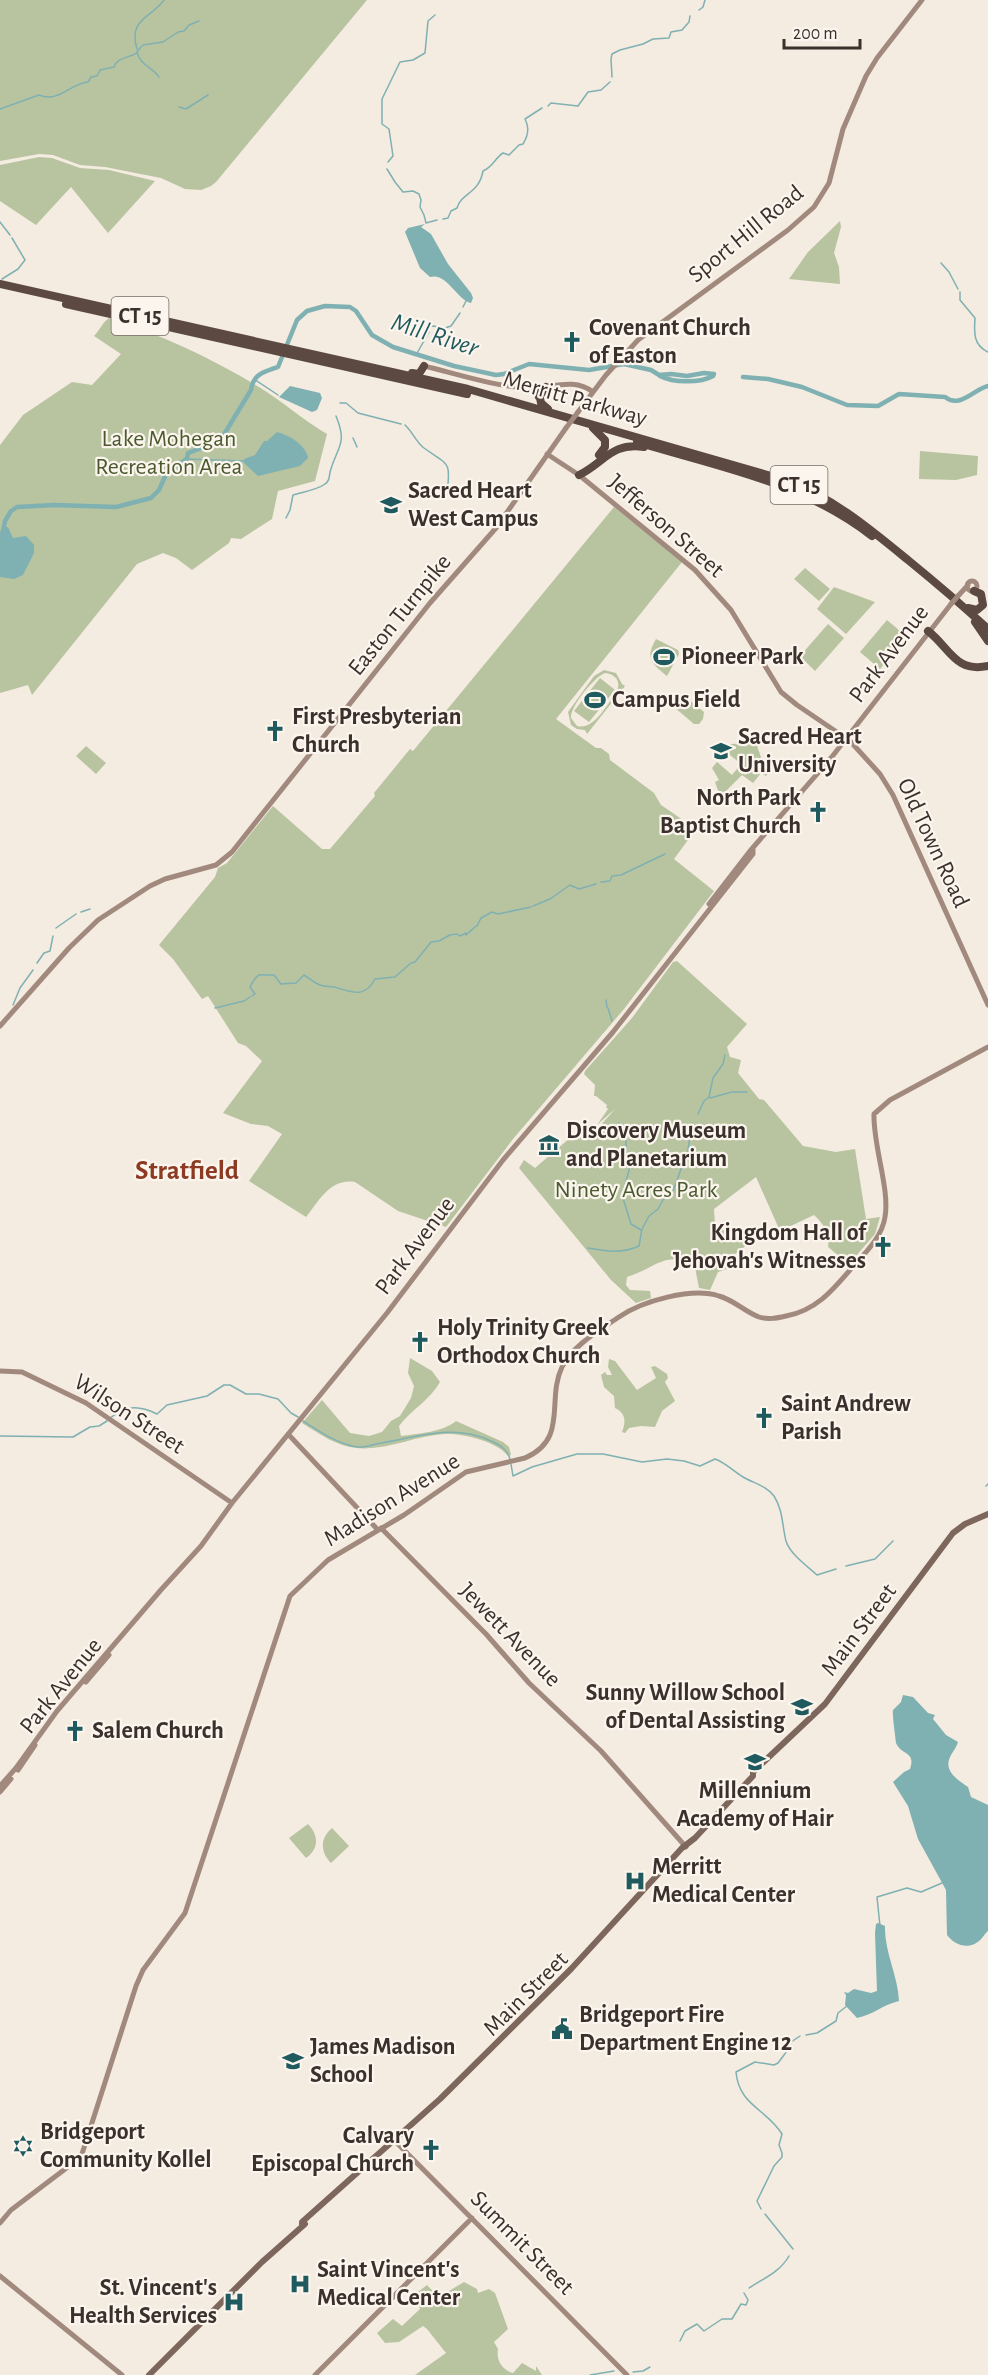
<svg xmlns="http://www.w3.org/2000/svg" width="988" height="2375" viewBox="0 0 988 2375" font-family="'Alegreya Sans',sans-serif">
<style>
.green{fill:#b8c4a0;fill-rule:evenodd}
.water{fill:#7fb0b2}
.lines{fill:none;stroke-linecap:round;stroke-linejoin:round}
.stream{stroke:#7fb0b2;stroke-width:1.5}
.river{stroke:#7fb0b2;stroke-width:4.5}
.secondary{stroke:#a18a7d;stroke-width:5}
.primary{stroke:#7d675c;stroke-width:6}
.highway{stroke:#5c4a42;stroke-width:8}
.secondary-bridge{stroke:#a18a7d;stroke-width:5}
.labels{text-anchor:middle;dominant-baseline:central;stroke-width:4.5;stroke-linejoin:round;paint-order:stroke}
.shield{fill:#fbf5ee;stroke:#756b66;stroke-width:1.5}
.shield-label{font-size:22px;font-weight:bold;fill:#3b302b}
.street-label{font-size:24px;fill:#3b302b;stroke:#fbf5ee}
.poi-label{font-size:24px;font-weight:bold;fill:#3b302b;stroke:#fbf5ee;text-anchor:start}
.park-label{font-size:24px;fill:#4a5a2e;stroke:#fbf5ee}
.water-label{font-size:26px;font-style:italic;fill:#1f5a5e;stroke:#fbf5ee}
.quarter-label{font-size:27px;font-weight:bold;fill:#8c3b22;stroke:#fbf5ee}
</style>
<rect width="100%" height="100%" fill="#f4ebe1"/>
<path class="green" d="M0,0H367L216,182L211,186L201,190L185,189L161,178L105,167L80,165L53,155L39,154L0,161Z
M39,157L52,158L80,168L109,170L155,181L108,233L71,187L36,225L0,201V165Z
M840,221L841,227L834,253L839,267L840,284L789,279L808,252Z
M109,318C160,334 213,359 259,387C282,401 303,420 327,434L315,481L278,491L272,519L241,539L231,538L229,543L192,570L176,558L163,553L137,564L32,695L28,685L0,693V445L23,415L72,382L92,385L121,354L94,336C100,330 102,323 109,318Z
M920,451L978,456L977,475L956,480L919,479Z
M614,507L682,562L556,719L596,748H601L609,754L610,760L654,793L661,805L696,829L674,859L714,891L624,1009L513,1139L446,1227L398,1211L355,1182C330,1178 319,1201 306,1217L249,1181L282,1134L268,1126L251,1124L223,1113L262,1061L246,1046L238,1043L208,996L202,999L173,959L159,945L215,877L218,868L227,863L273,806L322,849H330L375,796L374,793L410,749L413,751Z
M805,568L830,589L819,601L794,579Z
M834,587L875,602L846,634L817,609Z
M887,620L907,637L880,669L860,652Z
M828,624L844,638L815,671L800,656Z
M656,639L678,650L679,654L667,676C651,663 645,658 656,639Z
M604,670L616,673L622,684L625,686L587,734L585,730L577,729L571,725L568,712L594,676ZM605,673C616,674 621,682 617,691C608,703 594,731 577,726L571,718C570,707 594,677 605,673Z
M600,678L615,690L589,722L574,711Z
M683,695L704,712L703,719L699,724H694L674,707L675,698Z
M756,743L762,760L773,768L766,776L761,773L753,783L742,775L726,791V797L721,799L715,782L719,780L712,768L717,762L732,775L741,764L725,751L731,744Z
M86,746L106,763L96,774L76,756Z
M677,961L747,1024L727,1047L730,1057L741,1060L738,1073L759,1099L764,1100L803,1146L836,1152L855,1149L866,1219L880,1217L875,1234L849,1264L828,1247C830,1234 824,1224 814,1215L780,1231L756,1177L714,1209L715,1225L724,1230L732,1238L747,1237L749,1239L748,1244L735,1254L739,1265L718,1272L710,1290L699,1288L694,1262C660,1253 656,1268 627,1277L626,1285L630,1290L650,1291L651,1298L636,1303L611,1280L519,1168L524,1160L535,1168L585,1125L599,1127L615,1109L597,1125L608,1109L606,1107L607,1105L596,1096H594L595,1085L584,1074L585,1071L632,1018L673,962Z
M410,1358L432,1371L440,1382C431,1399 411,1410 399,1426L401,1436C417,1434 443,1432 456,1421L503,1442L509,1447L511,1455L508,1456C497,1441 462,1433 444,1434C414,1436 386,1451 356,1448C336,1446 320,1434 302,1423L322,1400L350,1433L369,1436L382,1432L391,1421L400,1416L411,1398L414,1386L408,1373Z
M609,1359L615,1361L637,1390L656,1378L651,1367L655,1366L667,1374L668,1378L665,1382L675,1401L662,1411L655,1427L641,1426L629,1428L625,1433L622,1432C626,1422 626,1413 615,1408L614,1396L604,1387L601,1375L605,1372L607,1375H612L608,1367Z
M308,1824C319,1835 319,1849 306,1858L289,1838Z
M332,1828L349,1846L331,1863C320,1852 320,1838 332,1828Z
M464,2282L477,2289L478,2293L489,2289L495,2293L508,2329L494,2342L498,2349C496,2360 502,2370 513,2373L522,2363L536,2371V2366L542,2375H415L446,2353L427,2329L423,2326L399,2342L385,2343L377,2333L393,2319L402,2326L420,2309L418,2305L424,2301L418,2292L427,2285L441,2300L449,2291Z"/>
<path class="water" d="M425,224L421,227L431,234L448,264L471,293L473,298L471,303C456,299 447,272 430,277L420,268L405,232L408,228Z
M290,386L320,393L322,398L317,410L312,412L279,397Z
M277,432C289,435 306,445 308,458L300,466L258,476L244,463V459L255,455L264,441H267Z
M3,527H8L13,538L26,536L34,545V553L23,575L14,579L0,577V532Z
M903,1695L913,1697L928,1713L935,1715L933,1719L946,1735L958,1742C956,1748 954,1750 951,1755C942,1771 958,1780 968,1787L971,1797L988,1805V1931C985,1933 984,1936 982,1938C971,1951 955,1946 947,1935L946,1890L918,1839L908,1806L893,1782L904,1772L910,1769C916,1751 902,1756 896,1743C896,1741 892,1714 893,1710L901,1702Z
M878,1923L885,1926C884,1951 898,1976 899,2001C882,2005 875,2014 857,2018L845,2005L846,1995L844,1992L848,1993L854,1989L871,1993L877,1991L875,1933L876,1924Z"/>
<g class="lines">
<path class="stream" d="M699,10L703,7L705,0
M137,49C128,19 150,19 164,0
M137,52C140,65 152,67 159,77
M612,77L611,59L612,54L620,50L643,44L653,39L669,38L671,32L682,30L689,22L690,16
M548,106L551,103L578,106L588,92L601,90L610,82
M179,107L186,109L208,95
M0,109L39,95C59,103 69,84 88,82L91,77L97,76L100,70L114,67C117,58 126,58 133,55C137,54 139,48 143,45L163,42L178,32L184,31L189,25L199,21
M388,162L393,156L389,129L382,124V99L400,62L413,60L425,53L428,21L435,15
M387,169L395,182L403,192L413,191L419,194L421,200L420,207L424,215L426,223
M443,219L448,218L451,211L457,208C461,193 479,194 483,171C493,167 495,158 503,153L509,155L519,145L523,144C528,136 530,128 525,119L542,108
M0,222L10,235
M426,223L437,220
M941,263L949,272L958,289
M2,279L18,269L25,260L12,238
M960,292V300L975,318C974,332 973,345 988,352
M463,307L467,299
M416,355L429,332L428,327L434,326L442,329L451,326L460,313
M254,379L278,395
M340,403H346L358,413L401,424
M405,425C412,431 416,442 424,448C449,466 451,460 447,494
M353,438L357,447
M187,459L244,461
M286,518L290,510L293,495C302,492 317,490 325,484C330,481 329,477 330,472C337,446 348,445 336,416
M601,882L610,881L612,876L621,875L665,854
M533,906L550,899L570,885L579,889L596,884
M81,912L90,909
M477,926L481,918L492,912L498,914L531,907
M56,928L76,914
M37,963L44,953L50,951L53,936
M252,996L255,994L250,987C259,970 258,976 274,975L281,984L296,983L304,975C309,978 314,983 320,985C325,987 330,986 334,987C353,992 364,999 375,979L395,977L411,963L415,962L431,942L439,941L450,935L457,934L460,936L466,933V935L476,926
M606,1000L607,1007
M13,1005L20,988L33,970
M215,1008L244,1001L250,997
M608,1008L612,1021
M710,1098L732,1092H747
M698,1114L704,1101L709,1097L713,1078L723,1064L725,1055
M619,1123L626,1132V1156L630,1167L622,1195L631,1224L641,1230
M588,1248C605,1251 622,1254 639,1246L642,1229L649,1216L658,1209L663,1200L673,1191L681,1169L686,1163L692,1123
M110,1418C127,1405 139,1405 157,1414L167,1405L207,1396L224,1385H230L246,1394H259L278,1399L291,1413L298,1417
M303,1421C319,1431 339,1445 358,1447C366,1448 373,1444 381,1443C418,1437 454,1423 491,1441C500,1445 507,1449 510,1459
M0,1436L73,1437L90,1427L99,1426L107,1421
M511,1464L513,1476L532,1467L577,1454H603L642,1462L667,1459L684,1461L700,1466L715,1459C726,1463 733,1471 743,1477C753,1483 767,1486 774,1496C783,1510 782,1525 786,1541C790,1554 807,1566 817,1575L836,1569
M986,1486L988,1484
M846,1566L875,1559L893,1541
M880,1926L877,1897L907,1888L921,1892L942,1883
M806,2035L817,2033L836,2021L838,2013L847,2006
M761,2209L757,2201L774,2166L782,2157V2153L779,2145L782,2134C767,2109 739,2106 736,2072L755,2062L774,2065L778,2063L790,2047L791,2042L800,2036
M765,2214L793,2249
M749,2288C764,2278 780,2272 789,2256
M680,2341L685,2331L697,2324L704,2331L722,2319H732L741,2304L746,2305L748,2300L744,2293
M633,2372L643,2371L650,2367
M590,2375L614,2371"/>
<path class="river" d="M660,376C673,383 701,383 713,376
M743,377L768,379L802,387L847,405L878,406L899,394L945,397C960,409 974,389 988,386
M3,531L5,521L11,511L17,507L54,505L116,507L151,498L159,490L167,472L187,459L188,453L220,441L251,390C253,374 264,372 278,367L297,320L307,311L325,306L350,307L356,311L372,335L393,347L454,366L496,375L504,374L529,364L589,370L624,364L651,370L659,375L671,374L687,376L704,373L714,374"/>
<path class="secondary" d="M424,366C457,374 496,387 530,388C552,388 574,377 593,392
M578,412L606,375L638,340L788,230L814,207L829,183L843,129L866,76L877,58L922,0
M547,454L579,475L695,570L731,610L781,692L797,705L850,741L880,774L893,795L988,1005
M967 586a5 5 0 1 1 10 0a5 5 0 1 1-10 0Z
M958,596L968,585
M709,904L750,851L831,758L951,604
M0,1026L69,948L98,920L150,886L165,879L216,865L232,852L430,603L496,528L566,428
M0,1371L22,1372L86,1403L232,1503
M288,1434L378,1530
M381,1528L486,1634L529,1683L601,1751L686,1847
M159,1592L201,1546L232,1503L387,1313L503,1160L613,1032L753,854V849
M86,1682L109,1655
M18,1770L35,1745
M0,1786L16,1768L57,1711L160,1591
M0,1792L11,1779
M394,2140L627,2375
M0,2223L11,2210L81,2157L136,1986L143,1970L185,1913L290,1596L328,1560L404,1515L466,1472L525,1458C569,1439 546,1400 562,1367C572,1346 600,1330 619,1317C642,1301 692,1287 719,1296C734,1300 745,1312 759,1317C768,1320 777,1318 786,1316C815,1311 832,1291 850,1270C863,1255 882,1238 885,1217C890,1189 873,1146 874,1114L890,1100L988,1047
M0,2276L122,2375
M315,2375L472,2218"/>
<path class="primary" d="M302,2224V2222L440,2099L571,1969L682,1848L695,1838L753,1776V1772L825,1704L953,1533L965,1524L988,1514
M149,2375L262,2262L305,2224"/>
<path class="highway" d="M0,284L468,389L785,480C832,497 869,528 908,560C935,582 962,605 988,629
M66,304L467,394
M412,373L419,374L424,366
M538,388L541,403L548,409
M539,397L546,387
M593,428L605,440V447L599,455
M637,442C721,468 801,481 872,536
M579,475C604,463 611,442 644,447
M968,608L977,610L983,605L981,594L974,591
M975,622L988,641
M928,631C950,648 955,673 988,666"/>
<path class="secondary-bridge" d="M566,428L578,412
M951,604L958,596"/>
</g>
<defs>
<symbol id="church-bare" viewBox="-9 -9 18 18"><path d="M-1.2-6h2.4v3.5h3.3v2.4h-3.3V6h-2.4V-.1h-3.3v-2.4h3.3Z" fill="#1f5a5e" stroke="#fbf5ee" stroke-width="2.5" paint-order="stroke"/></symbol>
<symbol id="university-bare" viewBox="-9 -9 18 18"><path d="M0-5L7-2L0 1L-7-2ZM-4 1L0 2.5L4 1V4Q0 6-4 4Z" fill="#1f5a5e" stroke="#fbf5ee" stroke-width="2.5" paint-order="stroke"/></symbol>
<symbol id="stadium-bare" viewBox="-9 -9 18 18"><path d="M0-5a6.5 5 0 1 0 0 10a6.5 5 0 1 0 0-10ZM-3.5-1.8h7v3.6h-7Z" fill="#1f5a5e" stroke="#fbf5ee" stroke-width="2.5" paint-order="stroke"/></symbol>
<symbol id="museum-bare" viewBox="-9 -9 18 18"><path d="M0-6L6-3V-2H-6V-3ZM-5-1h2V3h-2ZM-1-1h2V3h-2ZM3-1h2V3H3ZM-6 4H6V6H-6Z" fill="#1f5a5e" stroke="#fbf5ee" stroke-width="2.5" paint-order="stroke"/></symbol>
<symbol id="hospital-bare" viewBox="-9 -9 18 18"><path d="M-5-5h3v3.5h4V-5h3V5h-3V1.5h-4V5h-3Z" fill="#1f5a5e" stroke="#fbf5ee" stroke-width="2.5" paint-order="stroke"/></symbol>
<symbol id="civic-bare" viewBox="-9 -9 18 18"><path d="M-.6-6.5H3V-4.5H.6V-3L4-1V1h2V6H-6V1h2V-1L-.6-3ZM-1.2 2.5V6h2.4V2.5Z" fill="#1f5a5e" stroke="#fbf5ee" stroke-width="2.5" paint-order="stroke"/></symbol>
<symbol id="school-bare" viewBox="-9 -9 18 18"><path d="M0-5L7-2L0 1L-7-2ZM-4 1L0 2.5L4 1V4Q0 6-4 4Z" fill="#1f5a5e" stroke="#fbf5ee" stroke-width="2.5" paint-order="stroke"/></symbol>
<symbol id="synagogue-bare" viewBox="-9 -9 18 18"><path d="M0-6.5L5.6 3.2H-5.6ZM0 6.5L5.6-3.2H-5.6Z" fill="#1f5a5e" stroke="#fbf5ee" stroke-width="2.5" paint-order="stroke"/></symbol>
</defs>
<g fill-rule="evenodd">
<use href="#church-bare" x="557" y="327" width="30" height="30"/>
<use href="#university-bare" x="376" y="490" width="30" height="30"/>
<use href="#stadium-bare" x="649" y="642" width="30" height="30"/>
<use href="#stadium-bare" x="580" y="685" width="30" height="30"/>
<use href="#church-bare" x="260" y="716" width="30" height="30"/>
<use href="#university-bare" x="706" y="736" width="30" height="30"/>
<use href="#church-bare" x="803" y="797" width="30" height="30"/>
<use href="#museum-bare" x="534" y="1130" width="30" height="30"/>
<use href="#church-bare" x="868" y="1232" width="30" height="30"/>
<use href="#church-bare" x="405" y="1327" width="30" height="30"/>
<use href="#church-bare" x="749" y="1403" width="30" height="30"/>
<use href="#university-bare" x="787" y="1692" width="30" height="30"/>
<use href="#church-bare" x="60" y="1716" width="30" height="30"/>
<use href="#university-bare" x="740" y="1747" width="30" height="30"/>
<use href="#hospital-bare" x="620" y="1866" width="30" height="30"/>
<use href="#civic-bare" x="547" y="2014" width="30" height="30"/>
<use href="#school-bare" x="278" y="2046" width="30" height="30"/>
<use href="#synagogue-bare" x="8" y="2131" width="30" height="30"/>
<use href="#church-bare" x="416" y="2135" width="30" height="30"/>
<use href="#hospital-bare" x="285" y="2269" width="30" height="30"/>
<use href="#hospital-bare" x="219" y="2287" width="30" height="30"/>
</g>
<g class="labels">
<g class="shield">
<rect x="111.5" y="297" width="57" height="38" rx="4.5"/>
<rect x="770.5" y="466" width="57" height="38" rx="4.5"/>
</g>
<g class="shield-label">
<text x="140" y="316">CT 15</text>
<text x="799" y="485">CT 15</text>
</g>
<g class="street-label">
<text transform="translate(746 234) rotate(-39)">Sport Hill Road</text>
<text transform="translate(575 399) rotate(16)">Merritt Parkway</text>
<text transform="translate(666 526) rotate(41)">Jefferson Street</text>
<text transform="translate(400 615) rotate(-51)">Easton Turnpike</text>
<text transform="translate(889 654) rotate(-53)">Park Avenue</text>
<text transform="translate(933 843) rotate(65)">Old Town Road</text>
<text transform="translate(415 1246) rotate(-53)">Park Avenue</text>
<text transform="translate(129 1414) rotate(33)">Wilson Street</text>
<text transform="translate(392 1500) rotate(-32)">Madison Avenue</text>
<text transform="translate(859 1630) rotate(-53)">Main Street</text>
<text transform="translate(510 1635) rotate(46)">Jewett Avenue</text>
<text transform="translate(61 1686) rotate(-51)">Park Avenue</text>
<text transform="translate(526 1994) rotate(-45)">Main Street</text>
<text transform="translate(522 2243) rotate(45)">Summit Street</text>
</g>
<g class="poi-label">
<text x="589" y="328">Covenant Church<tspan x="589" dy="28">of Easton</tspan></text>
<text x="408" y="491">Sacred Heart<tspan x="408" dy="28">West Campus</tspan></text>
<text x="681" y="657">Pioneer Park</text>
<text x="612" y="700">Campus Field</text>
<text x="292" y="717">First Presbyterian<tspan x="292" dy="28">Church</tspan></text>
<text x="738" y="737">Sacred Heart<tspan x="738" dy="28">University</tspan></text>
<text x="801" y="798" text-anchor="end">North Park<tspan x="801" dy="28">Baptist Church</tspan></text>
<text x="566" y="1131">Discovery Museum<tspan x="566" dy="28">and Planetarium</tspan></text>
<text x="866" y="1233" text-anchor="end">Kingdom Hall of<tspan x="866" dy="28">Jehovah's Witnesses</tspan></text>
<text x="437" y="1328">Holy Trinity Greek<tspan x="437" dy="28">Orthodox Church</tspan></text>
<text x="781" y="1404">Saint Andrew<tspan x="781" dy="28">Parish</tspan></text>
<text x="785" y="1693" text-anchor="end">Sunny Willow School<tspan x="785" dy="28">of Dental Assisting</tspan></text>
<text x="92" y="1731">Salem Church</text>
<text x="755" y="1791" text-anchor="middle">Millennium<tspan x="755" dy="28">Academy of Hair</tspan></text>
<text x="652" y="1867">Merritt<tspan x="652" dy="28">Medical Center</tspan></text>
<text x="579" y="2015">Bridgeport Fire<tspan x="579" dy="28">Department Engine 12</tspan></text>
<text x="310" y="2047">James Madison<tspan x="310" dy="28">School</tspan></text>
<text x="40" y="2132">Bridgeport<tspan x="40" dy="28">Community Kollel</tspan></text>
<text x="414" y="2136" text-anchor="end">Calvary<tspan x="414" dy="28">Episcopal Church</tspan></text>
<text x="317" y="2270">Saint Vincent's<tspan x="317" dy="28">Medical Center</tspan></text>
<text x="217" y="2288" text-anchor="end">St. Vincent's<tspan x="217" dy="28">Health Services</tspan></text>
</g>
<g class="park-label">
<text x="169" y="439">Lake Mohegan<tspan x="169" dy="28">Recreation Area</tspan></text>
<text x="636" y="1190">Ninety Acres Park</text>
</g>
<g class="water-label">
<text transform="translate(435 335) rotate(18)">Mill River</text>
</g>
<g class="quarter-label">
<text x="187" y="1170">Stratfield</text>
</g>
</g>
<path d="M784 39v9h76v-9" fill="none" stroke="#3b302b" stroke-width="3"/>
<text x="793" y="39" font-size="18" fill="#3b302b" stroke="#fbf5ee" stroke-width="4.5" paint-order="stroke">200 m</text>
</svg>
